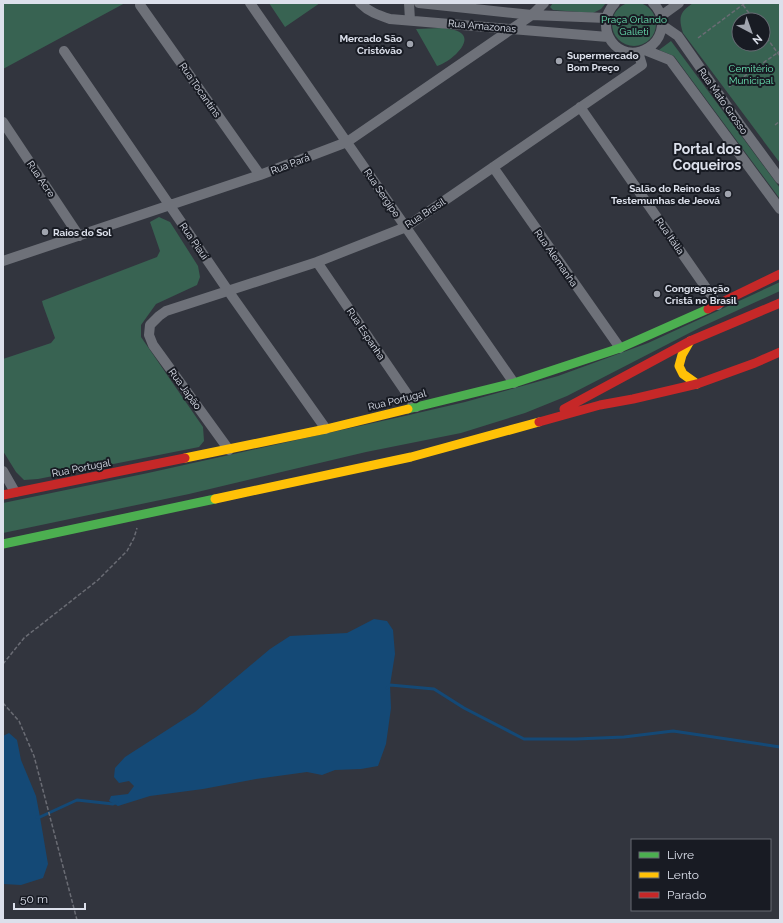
<svg xmlns="http://www.w3.org/2000/svg" width="783" height="923" viewBox="0 0 783 923" font-family="Raleway,sans-serif">
<style>
.green{fill:#386352;fill-rule:evenodd}
.water{fill:#144976}
.lines{fill:none;stroke-linecap:round;stroke-linejoin:round}
.stream{stroke:#144976;stroke-width:3}
.path{stroke:#6a6c74;stroke-width:1.5;stroke-dasharray:4 2;stroke-linecap:butt}
.street{stroke:#6e7179;stroke-width:10}
.fast{stroke:#4caf50;stroke-width:9}
.slow{stroke:#ffc107;stroke-width:9}
.jam{stroke:#c62828;stroke-width:9}
.poi-dot{fill:#a0a4ae;stroke:#181b23;stroke-width:1.5}
.labels{text-anchor:middle;dominant-baseline:central;stroke-width:4;stroke-linejoin:round;paint-order:stroke}
.park-label{font-size:10px;fill:#6ae4b3;stroke:#181b23}
.street-label{font-size:10px;fill:#dce0eb;stroke:#181b23}
.poi-label{font-size:10px;font-weight:bold;fill:#dce0eb;stroke:#181b23;text-anchor:start}
.district-label{font-size:14px;font-weight:bold;fill:#dce0eb;stroke:#181b23}
</style>
<rect width="100%" height="100%" fill="#32353e"/>
<path class="green" d="M612 24a22 22 0 1 1 44 0a22 22 0 1 1-44 0Z
M3,3H125L3,69Z
M269,3H320L285,27Z
M553,3H606L601,9L593,13L553,10L550,7Z
M693,3H780V163L683,33C678,17 680,12 693,3ZM739,20H763V44H739Z
M442,28C448,29 456,29 461,33C474,43 447,64 437,66L416,29Z
M671,41L780,188V199L674,56L659,50Z
M159,217L170,222L198,266L200,277L197,285L156,304L141,325V337L203,427L204,441L199,447L38,479L24,480L16,472L3,451V359L51,343L55,338L43,305L42,301L157,257L160,251L150,222Z
M780,282V291L701,327L567,396L525,413L461,433L366,452L189,494L3,533V503L148,473L409,415L465,402L558,376L648,343Z"/>
<path class="water" d="M374,619L387,621L393,630L395,654L390,685L391,708L386,744L378,766L361,769L335,770L322,775L307,772L256,779L203,789L150,796L118,806L109,801L111,796L128,794L134,786L129,781L119,783L114,777L115,768L125,757L195,712L270,649L290,636L347,633Z
M9,733L17,740L21,760L36,796L40,817L48,864L43,878L21,885L3,884V736Z"/>
<g class="lines">
<path class="stream" d="M387,688L390,685L434,689L464,708L524,739H576L624,737L673,731L780,747
M37,817H40L77,800L113,804L117,802"/>
<path class="path" d="M743,5L754,20
M763,33L780,56
M698,38L745,3
M729,87L780,51
M775,125L780,121
M3,664L24,638L98,580L127,551L134,538L137,528
M3,703L19,721L34,756L77,920"/>
<path class="street" d="M250,3L514,383
M360,3C369,12 378,15 390,19L608,37
M409,3L410,20
M419,3L532,15L606,18
M615,3C591,28 619,66 648,48C655,44 659,38 661,31C664,20 661,11 653,3
M140,5L260,175
M661,16L679,3
M662,25L678,36L741,126L780,179
M645,50L670,60L780,209
M64,51L229,292L326,429
M580,107L718,305
M3,122L79,236
M493,167L620,348
M3,261L260,175L347,142L532,15L544,3
M317,262L416,407
M229,450L153,345L149,335L150,325L159,316L166,311L317,262L406,227L642,65L638,52
M3,471L15,492"/>
<path class="fast" d="M408,409L514,383L620,348L708,309
M3,544L215,499"/>
<path class="slow" d="M690,341L682,355L679,366L683,374L697,384
M185,458L326,429L408,409
M215,499L411,457L539,422"/>
<path class="jam" d="M708,309L780,274
M564,409L690,341L780,303
M539,422L600,405L633,399L697,384L755,363L780,352
M3,495L185,458"/>
</g>
<g class="poi-dot">
<circle cx="410" cy="44" r="4"/>
<circle cx="559" cy="61" r="4"/>
<circle cx="728" cy="194" r="4"/>
<circle cx="45" cy="232" r="4"/>
<circle cx="657" cy="294" r="4"/>
</g>
<g class="labels">
<g class="park-label">
<text x="634" y="19">Praça Orlando<tspan x="634" dy="12">Galleti</tspan></text>
<text x="751" y="68">Cemitério<tspan x="751" dy="12">Municipal</tspan></text>
</g>
<g class="street-label">
<text transform="translate(482 26) rotate(5)">Rua Amazonas</text>
<text transform="translate(200 90) rotate(55)">Rua Tocantins</text>
<text transform="translate(723 101) rotate(55)">Rua Mato Grosso</text>
<text transform="translate(290 164) rotate(-21)">Rua Pará</text>
<text transform="translate(41 179) rotate(56)">Rua Acre</text>
<text transform="translate(382 193) rotate(56)">Rua Sergipe</text>
<text transform="translate(425 213) rotate(-33)">Rua Brasil</text>
<text transform="translate(670 236) rotate(55)">Rua Itália</text>
<text transform="translate(194 241) rotate(55)">Rua Piauí</text>
<text transform="translate(556 258) rotate(55)">Rua Alemanha</text>
<text transform="translate(366 334) rotate(56)">Rua Espanha</text>
<text transform="translate(185 389) rotate(54)">Rua Japão</text>
<text transform="translate(397 400) rotate(-14)">Rua Portugal</text>
<text transform="translate(81 468) rotate(-11)">Rua Portugal</text>
</g>
<g class="poi-label">
<text x="402" y="38" text-anchor="end">Mercado São<tspan x="402" dy="12">Cristóvão</tspan></text>
<text x="567" y="55">Supermercado<tspan x="567" dy="12">Bom Preço</tspan></text>
<text x="720" y="188" text-anchor="end">Salão do Reino das<tspan x="720" dy="12">Testemunhas de Jeová</tspan></text>
<text x="53" y="232">Raios do Sol</text>
<text x="665" y="288">Congregação<tspan x="665" dy="12">Cristã no Brasil</tspan></text>
</g>
<g class="district-label">
<text x="707" y="149">Portal dos<tspan x="707" dy="16">Coqueiros</tspan></text>
</g>
</g>
<rect width="783" height="923" fill="none" stroke="#dce0eb" stroke-width="8"/>
<rect x="631" y="839" width="140" height="72" fill="#181b23" stroke="#666a73"/>
<rect x="639" y="852" width="20" height="6" fill="#4caf50" stroke="#666a73"/>
<text x="667" y="859" font-size="12" fill="#dce0eb">Livre</text>
<rect x="639" y="872" width="20" height="6" fill="#ffc107" stroke="#666a73"/>
<text x="667" y="879" font-size="12" fill="#dce0eb">Lento</text>
<rect x="639" y="892" width="20" height="6" fill="#c62828" stroke="#666a73"/>
<text x="667" y="899" font-size="12" fill="#dce0eb">Parado</text>
<g transform="translate(751 32) rotate(139)"><circle r="19" fill="#181b23" stroke="#666a73"/>
<path d="M0-3L7 15L0 10L-7 15Z" fill="#a0a4ae"/>
<text y="-6" font-size="11" font-weight="bold" text-anchor="middle" fill="#dce0eb">N</text>
</g>
<path d="M14 903v6h71v-6" fill="none" stroke="#dce0eb" stroke-width="2"/>
<text x="20" y="903" font-size="12" fill="#dce0eb" stroke="#181b23" stroke-width="3" paint-order="stroke">50 m</text>
</svg>
